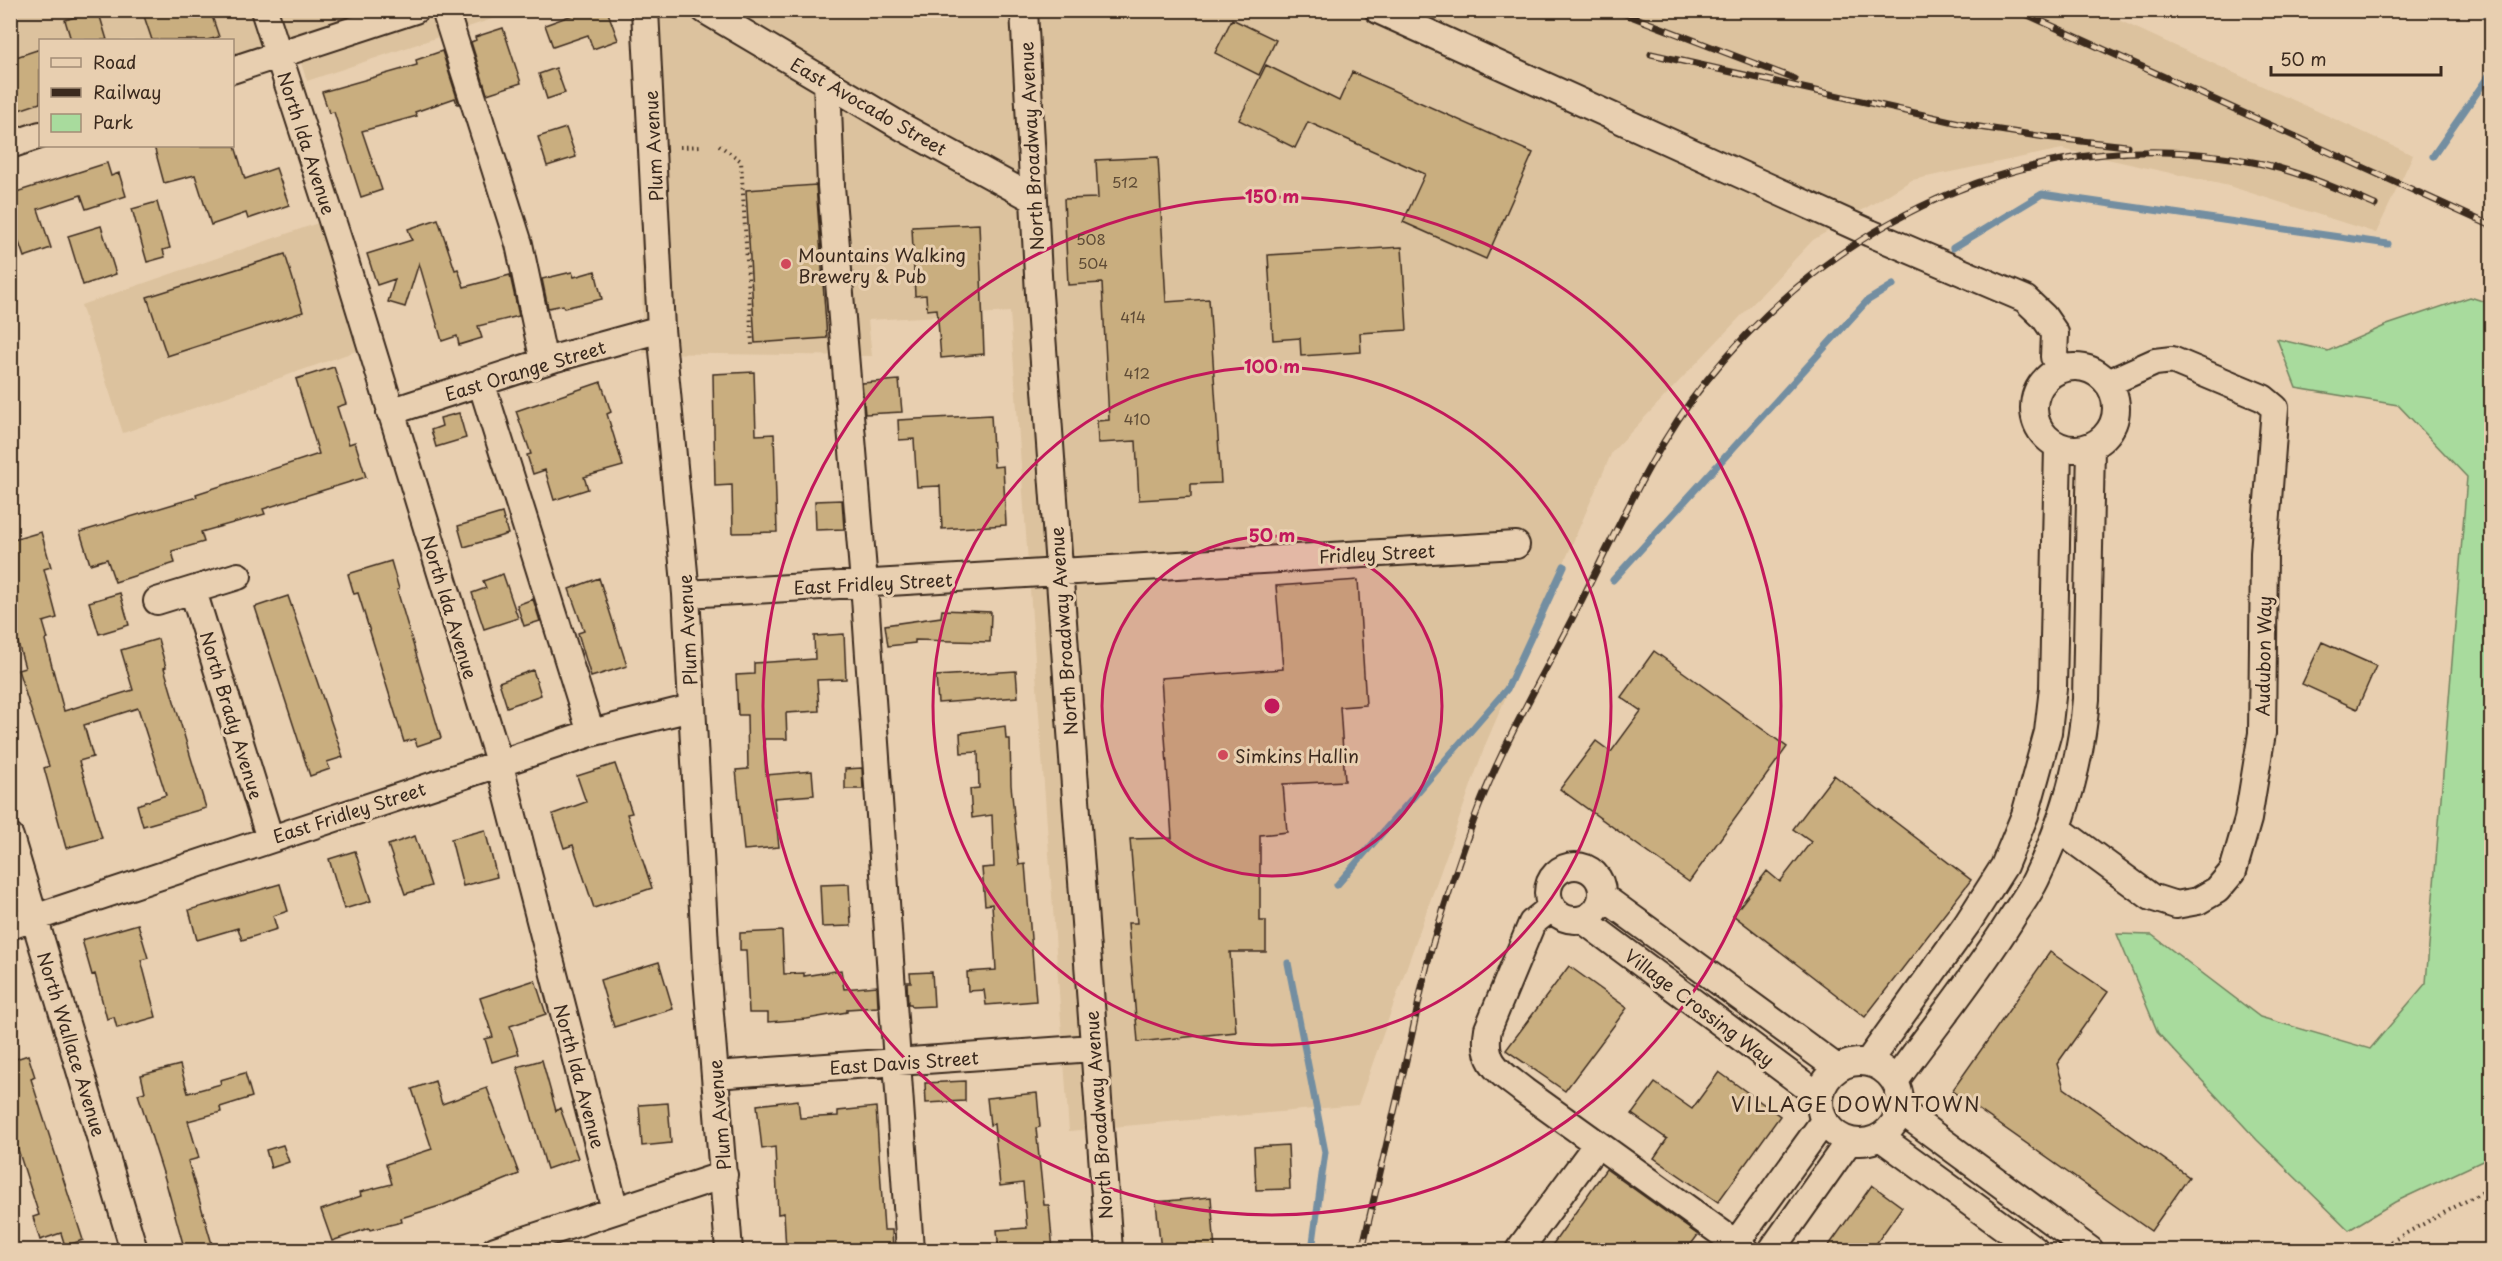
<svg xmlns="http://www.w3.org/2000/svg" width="2502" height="1261" viewBox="0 0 2502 1261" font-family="'Playpen Sans',sans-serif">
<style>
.built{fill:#dcc29e}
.green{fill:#a8db9d;stroke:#72825e;stroke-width:1.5}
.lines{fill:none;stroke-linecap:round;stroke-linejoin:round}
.stream{stroke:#738ea1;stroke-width:7}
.building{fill:#c9ae7f;stroke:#3b2a1e;stroke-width:1.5}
.minor-casing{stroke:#3b2a1e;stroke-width:30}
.path{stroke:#3b2a1e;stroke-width:4;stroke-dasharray:1.5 4.5;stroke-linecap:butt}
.minor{stroke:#e8cfb0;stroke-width:26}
.rail-casing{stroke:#3b2a1e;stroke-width:7}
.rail{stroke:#e8cfb0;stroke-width:4.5;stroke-dasharray:14;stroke-linecap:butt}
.ring{fill:none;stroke:#c2185b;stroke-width:3}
.poi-dot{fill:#d1495b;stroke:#e8cfb0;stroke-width:2}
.labels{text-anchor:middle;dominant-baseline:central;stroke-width:6;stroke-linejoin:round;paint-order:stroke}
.number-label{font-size:15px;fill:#5e4b36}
.street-label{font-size:18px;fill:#3b2a1e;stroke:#e8cfb0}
.poi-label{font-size:18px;fill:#3b2a1e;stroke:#e8cfb0;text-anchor:start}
.neighbourhood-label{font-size:20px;letter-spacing:1.5px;fill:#3b2a1e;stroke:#e8cfb0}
.centre{fill:#c2185b;stroke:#e8cfb0;stroke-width:3}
.ring-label{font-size:18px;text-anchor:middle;font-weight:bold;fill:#c2185b;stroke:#e8cfb0;stroke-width:6;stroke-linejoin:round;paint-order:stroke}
</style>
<rect width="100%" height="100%" fill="#e8cfb0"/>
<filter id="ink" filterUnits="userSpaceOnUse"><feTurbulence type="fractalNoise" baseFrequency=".0167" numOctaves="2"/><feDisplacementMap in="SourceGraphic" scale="12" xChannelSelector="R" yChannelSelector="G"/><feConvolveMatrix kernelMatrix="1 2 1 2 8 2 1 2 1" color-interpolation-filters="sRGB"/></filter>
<g filter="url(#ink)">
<path class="built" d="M10,11H516L307,81L292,36L233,56L232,40H40V120L11,130Z
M636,11H2099L2413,155L2376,233L2229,186L2062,149L1912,180L1813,240L1612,452L1486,743L1358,1105L1069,1131L1010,312L868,320L872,356L643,353Z
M318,223L359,350L123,433L81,305Z"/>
<path class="green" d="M2470,297L2492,304L2491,1157L2395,1202L2349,1230L2257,1140L2158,1033L2117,934L2152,935L2260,1017L2370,1049L2426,983L2467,477L2398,405L2296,388L2277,339L2328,351L2387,325Z"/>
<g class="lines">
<path class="stream" d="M2484,10L2492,30
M2433,156L2492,71
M1953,248L2042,194L2388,244
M1613,580L1867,301L1893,285
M1337,885L1507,689L1564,566
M1288,963L1325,1152L1312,1250"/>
</g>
<path class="building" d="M98,10L107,40H71L65,20Z
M142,10H210L219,37L207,40H152Z
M586,10H607L618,40L593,49L588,35L553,47L545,25Z
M1232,19L1276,40L1259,75L1215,53Z
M503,28L521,83L487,94L471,42L476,40L475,37Z
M40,49V103L10,113V59Z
M442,51L459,104H457L455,98L415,112L417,116L362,131L382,190L361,197L334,112L329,113L322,92L417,65L416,60Z
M1266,65L1339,101L1352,72L1533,153L1486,259L1403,222L1425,174L1308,122L1295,148L1239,120Z
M556,68L565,93L547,99L539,74Z
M566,128L576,157L547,166L538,137Z
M154,146H235L245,179L276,168L289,205L248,219L246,213L211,225L195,175L164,183Z
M1158,157L1166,302L1209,299L1221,483L1191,484V497L1139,500L1136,441L1098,443L1097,421L1109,420L1102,283L1068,285L1064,199L1098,198L1096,160Z
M107,163L111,176L119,173L126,196L86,209L81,195L38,209L51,248L24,257L10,216V194Z
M816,185L827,338L755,343L746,190Z
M157,202L170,248L163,250L165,257L147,262L132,209Z
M438,219L455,270L458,269L464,287L510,275L519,316L478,326L482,338L459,345L457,336L442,341L419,263L405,307L388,302L395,279L377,285L367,254L412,240L408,229Z
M979,224L984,354L941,358L937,309L927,310L926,295L915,296L912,227Z
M101,226L116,274L83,285L68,236Z
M1402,247L1407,330L1360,333L1361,352L1301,356L1300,338L1273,340L1268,255Z
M285,254L303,312L167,356L147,297Z
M595,271L602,299L564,308L563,305L548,308L542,279L572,272L574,277Z
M334,367L346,404L337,407L349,444L355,442L366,477L263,509L265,514L201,532L204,542L172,551L175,563L115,582L107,559L90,564L80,532L197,497L196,494L319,454L296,379Z
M754,372L756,435L774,434L777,532L733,533L732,485L715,486L713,374Z
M899,380L902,412L865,414L862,383Z
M601,382L611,412L607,414L623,466L584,477L588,489L554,500L545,470L533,474L527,455L531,454L516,411Z
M459,413L466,438L436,447L431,430L442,426L440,418Z
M991,415L994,467L1003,466L1006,525L942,529L940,486L917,487L914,439L899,440L898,420Z
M842,500L844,529L816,530L815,501Z
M502,513L508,534L464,547L458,526Z
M41,532L51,567L44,569L57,618L43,622L48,639L45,640L64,711L133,690L121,650L158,639L166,667L164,668L206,808L143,826L137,805L166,795L138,708L84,725L93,757L79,761L102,838L66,848L44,768L49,766L18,670L25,668L15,632L10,634V541Z
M391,561L399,589L397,590L441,738L417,746L415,739L404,742L358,593L354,594L348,574Z
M503,574L518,618L484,629L472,593L486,588L483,581Z
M599,578L627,666L591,677L578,633L584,631L569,589Z
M1358,580L1366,705L1340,707L1345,781L1283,784L1287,832L1260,835V921H1266V952H1230L1236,1032L1138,1042L1128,923H1137L1130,839L1172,838L1161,678L1283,669L1276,586Z
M120,593L129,625L99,634L89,602Z
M288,596L343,757L327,762L330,769L310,776L255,607Z
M533,599L540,621L524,626L517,605Z
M942,610L991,612L990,642L915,640V643L888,646L885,625L941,617Z
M844,634L846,679L817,680L819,711L786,713L787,739H764L766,775L812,771L814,795L774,798L779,847L744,850L736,770L748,769L747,715H738L736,675L754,674V663L815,659L814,636Z
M2322,642L2376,666L2357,709L2302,684Z
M1654,651L1787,747L1689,882L1560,789L1596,741L1611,752L1641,711L1621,697Z
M533,670L541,695L507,707L499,682Z
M1016,671L1018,697L938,703L936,676Z
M1005,726L1006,739H1010L1011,785L1019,865L1025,864L1036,1001L986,1005L984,990L968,991L967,972L996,970L992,904L985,905L982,868L994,867L992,815L972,818L970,789L979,788L978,752L961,753L960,733Z
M615,764L632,813L627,814L652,888L594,908L573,845L564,848L553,814L586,802L577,776Z
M862,768L863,789H845V769Z
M1834,775L1971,880L1865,1017L1733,915L1767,871L1780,882L1811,842L1793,829Z
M485,830L497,877L463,886L451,839Z
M415,836L431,886L405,894L388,845Z
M355,851L371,901L344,909L329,859Z
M280,884L288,911L273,916L277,929L242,940L238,928L197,940L189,910Z
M849,884L851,926L822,927L820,885Z
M138,924L148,958L141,960L156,1017L117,1028L114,1017L107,1019L95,974L92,975L82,940Z
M782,931L784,974L804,973V976L841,970L844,989L877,986L878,1007L847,1009V1012L807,1019L768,1022V1013H749L746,950H740V933Z
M2050,952L2108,992L2057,1064L2064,1088L2189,1177L2151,1231L1952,1091Z
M659,962L673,1009L614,1027L600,980Z
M1569,966L1627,1008L1565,1091L1506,1050Z
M932,972L934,1006L912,1007L911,1004H908L907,982H911L910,973Z
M535,980L546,1014L510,1026L519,1054L492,1062L485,1039L493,1037L480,998Z
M28,1055L35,1077L31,1079L83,1240L65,1246L61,1233L40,1240L33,1217L39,1215L15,1140L10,1141V1061Z
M542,1060L556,1111L560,1108L578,1158L547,1169L517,1067Z
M180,1065L188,1093L221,1084L220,1080L245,1073L252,1097L220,1107L221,1112L188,1121L199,1158L188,1161L214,1251H185L165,1179L138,1094L145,1092L141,1075Z
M1719,1072L1780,1116L1718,1202L1654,1158L1667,1139L1632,1114L1655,1083L1692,1109Z
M435,1081L442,1104L487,1088L519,1174L443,1205L401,1218L402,1222L370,1230L369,1228L332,1241L321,1210L361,1196L360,1192L392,1184L386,1164L432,1149L412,1089Z
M965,1081V1101L926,1103L925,1083Z
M1037,1093L1040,1127L1036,1128L1044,1205H1049L1053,1251H999L997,1230L1027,1228L1023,1183L1000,1186L994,1124L990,1125L987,1098Z
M798,1100L800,1118L838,1116V1111L876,1107L884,1230H892L893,1251H786L784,1213L778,1214L775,1147L762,1149L757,1105Z
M668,1103L671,1143L642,1146L639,1105Z
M283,1145L289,1162L271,1168L266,1150Z
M1288,1145L1290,1189L1256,1190L1254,1147Z
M1606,1169L1698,1235L1686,1251H1548Z
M1872,1185L1902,1207L1871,1251H1825Z
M1211,1197L1215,1251H1161L1156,1202Z"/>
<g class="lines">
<defs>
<path id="minor" d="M264,10L340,245L499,762L615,1210
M445,10L519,244L544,362
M645,10L661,329L686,594L706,965L729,1250
M705,10L904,128L1034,199
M1024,10L1039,294L1109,1250
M1378,10L1870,233L2025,299L2044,317L2055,333L2054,357L2062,369
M232,70L415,10
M827,82L831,186L864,583L910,1250
M10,145L40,135
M2034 408a41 41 0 1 1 82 0a41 41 0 1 1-82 0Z
M481,382L591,733
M390,412L556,358L661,329
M193,591L270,839
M686,594L1516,545
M157,601L238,576
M2057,828L2151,897L2176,905L2198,901L2217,890L2233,871L2248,819L2262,733L2264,553L2275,408L2263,398L2172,360L2155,362L2108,383
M10,837L134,1250
M1548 893a27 27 0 1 1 54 0a27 27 0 1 1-54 0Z
M1602,896L1837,1068
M1552,907L1532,923L1488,1029C1482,1064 1499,1071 1524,1091L1745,1250
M1582,919L1819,1096
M10,926L591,733L691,708
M1820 1102a40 40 0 1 1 80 0a40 40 0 1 1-80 0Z
M1868,1062L1967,924L2004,866L2025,815L2048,732L2053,688L2058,446
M715,1075L1093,1048
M1895,1081C1933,1028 1975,977 2010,921C2018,908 2029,894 2036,879C2063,823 2081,761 2086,699L2091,447
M1900,1110L2090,1250
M1880,1137L2035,1250
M495,1250L724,1175
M1519,1250L1597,1144
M1731,1250L1824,1121
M1772,1250L1849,1141"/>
</defs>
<use href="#minor" class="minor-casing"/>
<path class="path" d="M719,145L741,161L752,345
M680,147L702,146
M2375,1250L2492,1187"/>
<use href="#minor" class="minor"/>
<defs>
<path id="rail" d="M1615,10L1795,79
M2017,10L2492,226
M1651,54L1973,126L2045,137L2127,146
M1362,1250C1378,1182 1394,1112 1410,1043C1418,1008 1424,971 1435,936C1450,890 1464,843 1482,799C1509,733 1545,672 1577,609C1617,531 1652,448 1707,380C1840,213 2050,116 2263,164C2302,173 2338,189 2375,205"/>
</defs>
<use href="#rail" class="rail-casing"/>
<use href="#rail" class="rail"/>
</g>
</g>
<circle cx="1272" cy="706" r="170" fill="#c2185b" fill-opacity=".12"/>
<g class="ring">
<circle cx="1272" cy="706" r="170"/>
<circle cx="1272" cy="706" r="339"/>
<circle cx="1272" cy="706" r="509"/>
</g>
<g class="poi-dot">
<circle cx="786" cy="264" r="6"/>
<circle cx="1223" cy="755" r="6"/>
</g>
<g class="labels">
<g class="number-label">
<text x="1125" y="181">512</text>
<text x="1091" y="238">508</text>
<text x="1093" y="262">504</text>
<text x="1133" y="316">414</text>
<text x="1137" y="372">412</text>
<text x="1137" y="418">410</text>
</g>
<g class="street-label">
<text transform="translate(869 106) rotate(30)">East Avocado Street</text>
<text transform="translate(307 143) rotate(72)">North Ida Avenue</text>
<text transform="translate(653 146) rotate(-93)">Plum Avenue</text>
<text transform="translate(1031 146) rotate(-93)">North Broadway Avenue</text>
<text transform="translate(525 370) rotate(-17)">East Orange Street</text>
<text transform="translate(1377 553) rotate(-3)">Fridley Street</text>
<text transform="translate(873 583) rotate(-3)">East Fridley Street</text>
<text transform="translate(450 607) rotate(73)">North Ida Avenue</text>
<text transform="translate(687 630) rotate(-93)">Plum Avenue</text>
<text transform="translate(1063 631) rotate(-94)">North Broadway Avenue</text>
<text transform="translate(2263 656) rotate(-89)">Audubon Way</text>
<text transform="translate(232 715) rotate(73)">North Brady Avenue</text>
<text transform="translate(349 812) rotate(-18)">East Fridley Street</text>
<text transform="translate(1700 1007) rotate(37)">Village Crossing Way</text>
<text transform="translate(72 1044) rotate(73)">North Wallace Avenue</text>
<text transform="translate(904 1062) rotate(-4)">East Davis Street</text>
<text transform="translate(580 1076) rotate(75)">North Ida Avenue</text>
<text transform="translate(719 1115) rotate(-95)">Plum Avenue</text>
<text transform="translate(1098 1115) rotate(-94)">North Broadway Avenue</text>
</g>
<g class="poi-label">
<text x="798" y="254">Mountains Walking<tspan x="798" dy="21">Brewery &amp; Pub</tspan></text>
<text x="1235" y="755">Simkins Hallin</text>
</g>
<g class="neighbourhood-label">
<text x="1856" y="1104">VILLAGE DOWNTOWN</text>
</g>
</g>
<circle cx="1272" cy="706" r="9" class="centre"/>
<g class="ring-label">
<text x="1272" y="203">150 m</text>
<text x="1272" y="373">100 m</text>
<text x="1272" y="542">50 m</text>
</g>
<rect width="2502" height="1261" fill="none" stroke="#e8cfb0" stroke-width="36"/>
<rect x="18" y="18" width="2466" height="1225" fill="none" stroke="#3b2a1e" stroke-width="2" filter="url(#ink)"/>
<rect x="39" y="39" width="195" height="108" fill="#e8cfb0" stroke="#a38d76" stroke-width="1.5"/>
<rect x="51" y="58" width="30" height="9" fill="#e8cfb0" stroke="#a38d76" stroke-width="1.5"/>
<text x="93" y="69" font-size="18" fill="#3b2a1e">Road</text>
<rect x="51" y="88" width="30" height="9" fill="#3b2a1e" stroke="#a38d76" stroke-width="1.5"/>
<text x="93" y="99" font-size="18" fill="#3b2a1e">Railway</text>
<rect x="51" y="114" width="30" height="18" fill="#a8db9d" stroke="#a38d76" stroke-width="1.5"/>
<text x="93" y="129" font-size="18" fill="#3b2a1e">Park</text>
<path d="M2271 66v9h170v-9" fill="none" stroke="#3b2a1e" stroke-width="3"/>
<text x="2280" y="66" font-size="18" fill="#3b2a1e" stroke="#e8cfb0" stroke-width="4.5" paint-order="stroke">50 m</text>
</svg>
